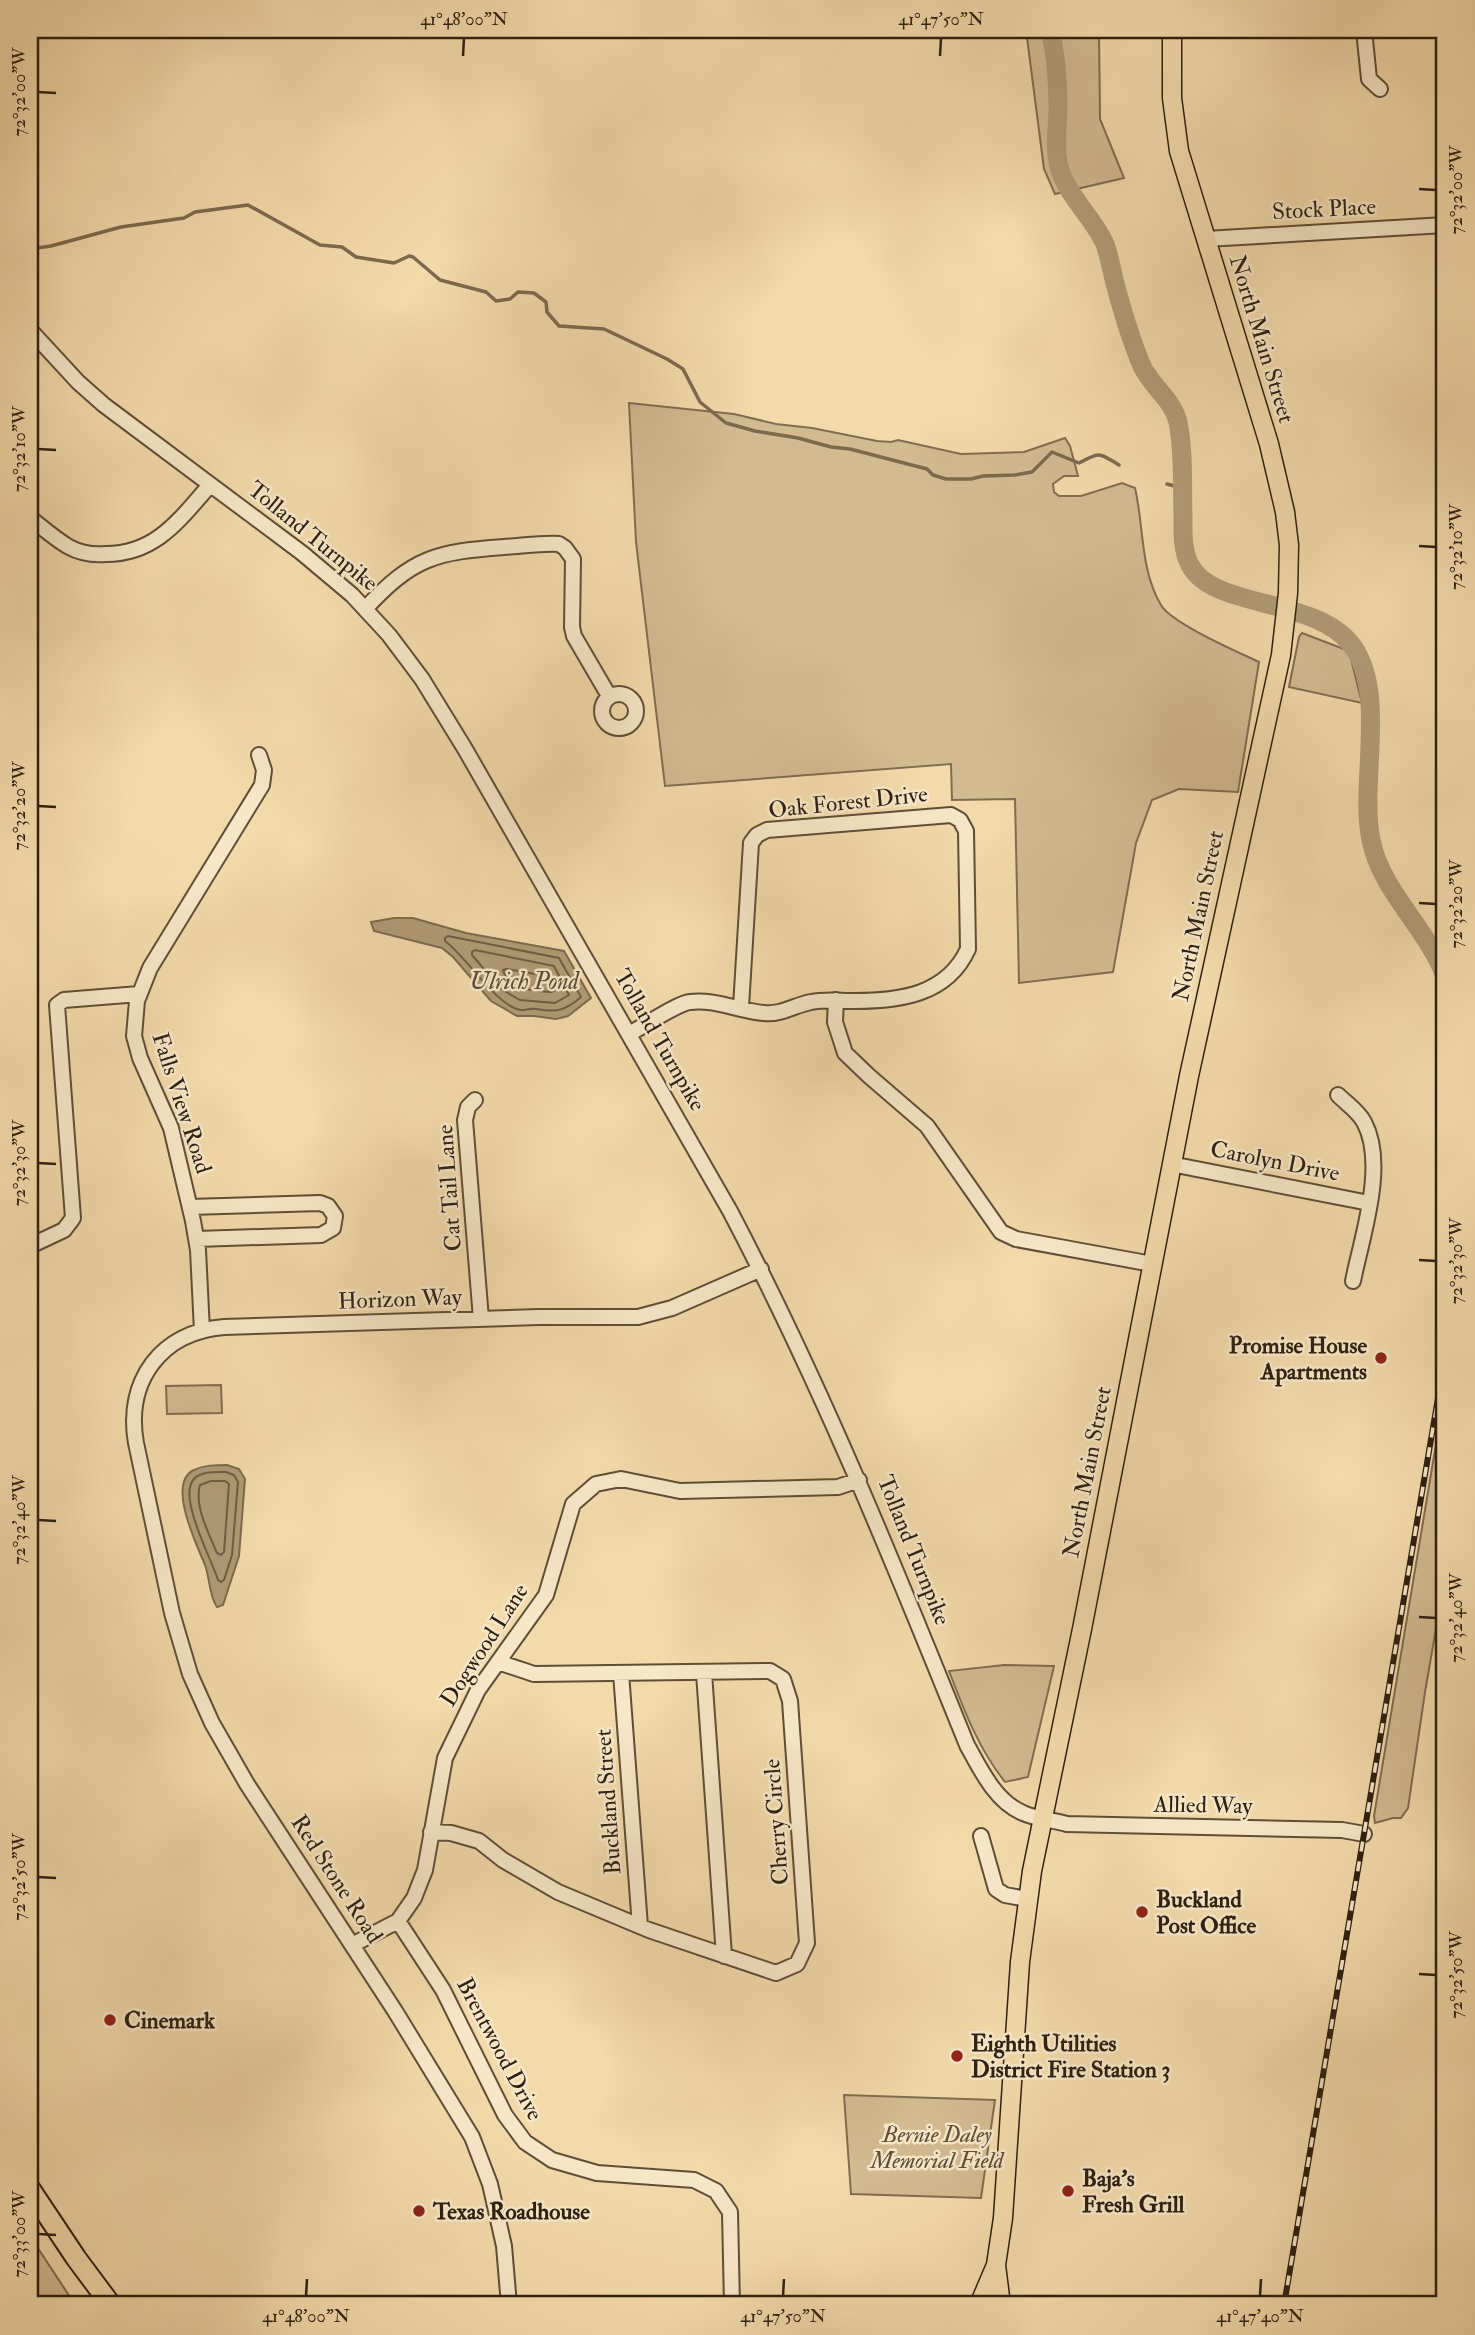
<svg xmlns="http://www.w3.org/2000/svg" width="1475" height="2335" viewBox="0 0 1475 2335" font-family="'IM FELL Double Pica',serif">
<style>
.green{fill:#d2ba91;stroke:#806d50;stroke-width:2}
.water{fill:#b09b76;stroke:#7c6a4d;stroke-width:2}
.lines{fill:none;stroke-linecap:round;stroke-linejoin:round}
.shore{stroke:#6f5e43;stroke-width:2}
.stream{stroke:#7c6a4d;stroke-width:3.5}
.river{stroke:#b09b76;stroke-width:19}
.minor-casing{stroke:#5f4e37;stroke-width:18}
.major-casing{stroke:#2e2010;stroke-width:21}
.highway-casing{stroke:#2e2010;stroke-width:23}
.minor{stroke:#f7e7c8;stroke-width:14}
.major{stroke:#f3daab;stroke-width:18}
.highway{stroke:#f3daab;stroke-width:19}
.rail-casing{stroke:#2e2010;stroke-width:6}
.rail{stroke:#f7e7c8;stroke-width:3.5;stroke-dasharray:10;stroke-linecap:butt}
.ticks{fill:none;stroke:#2e2010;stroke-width:2.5}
.poi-dot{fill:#8f2418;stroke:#f7e7c8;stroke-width:2.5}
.labels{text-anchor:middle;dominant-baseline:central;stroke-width:5;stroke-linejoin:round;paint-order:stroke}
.street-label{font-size:23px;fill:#2e2010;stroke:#f7e7c8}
.poi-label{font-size:23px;font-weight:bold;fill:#2e2010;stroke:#f7e7c8;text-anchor:start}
.park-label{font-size:23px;font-style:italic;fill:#5f4e37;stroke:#f7e7c8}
.water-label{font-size:24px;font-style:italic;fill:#5c4b34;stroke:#f7e7c8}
.neatline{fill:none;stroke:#2e2010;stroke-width:2.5}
.ticks-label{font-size:18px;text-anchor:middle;fill:#2e2010}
</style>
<rect width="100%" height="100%" fill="#f3daab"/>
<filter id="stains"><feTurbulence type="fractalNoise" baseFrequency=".00286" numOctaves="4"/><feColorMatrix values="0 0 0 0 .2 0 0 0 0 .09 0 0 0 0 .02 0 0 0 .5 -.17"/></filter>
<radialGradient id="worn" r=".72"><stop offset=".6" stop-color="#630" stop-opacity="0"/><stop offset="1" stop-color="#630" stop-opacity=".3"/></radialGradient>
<path class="green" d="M1026,30H1099L1100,119L1124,178L1055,194L1044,169Z
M629,403L734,414L776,424L812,428L877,441L891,442L898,440L961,454L1024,452L1065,438L1070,446L1078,476H1064L1053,484L1054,492L1059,496H1081L1122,483L1135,488C1144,526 1140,570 1161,605C1171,623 1238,652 1259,662L1238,792L1179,789L1152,800L1136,843L1113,972L1019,983L1015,799L952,800L951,764L665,786L636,542Z
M1302,633L1349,651L1362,703L1289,687L1299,637Z
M221,1385L222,1413L167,1414L166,1386Z
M1445,1390V1470L1442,1524L1445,1533V1577L1425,1692L1408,1808L1401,1818H1393L1375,1823L1374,1816Z
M1004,1665L1054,1666L1028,1777L1005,1782C978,1748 964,1710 949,1671Z
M844,2095L995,2100L981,2198L851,2194Z
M30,2236L70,2297L79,2305H30Z"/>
<path class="water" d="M394,918H413L466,933L564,951L591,998L568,1016L556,1019L534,1016H517L491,1001L453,957L442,948L374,931L371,922Z
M227,1465L239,1469L245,1479L239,1556L223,1605L217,1607C209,1596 210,1578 205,1565C197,1545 166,1483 194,1470C204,1465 216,1465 227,1465Z"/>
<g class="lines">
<path class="shore" d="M448,936L559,958L581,997C566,1010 556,1013 537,1009C531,1008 526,1010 521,1010C497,1007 466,956 445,941V938Z
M475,950L554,966L569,995L555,1003L520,1000L501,989L472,955V952Z
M507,969L547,976L555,990L551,992C534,991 508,990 503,970Z
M226,1472L234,1475L238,1482L232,1555L224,1580L221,1582L218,1580C212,1560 177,1496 194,1479C201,1471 216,1472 226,1472Z
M211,1481H225L229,1484L224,1552L221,1555L217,1553C209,1534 194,1506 200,1485Z"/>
<path class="stream" d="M30,249L51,246L121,227L184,218L195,212L248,205L320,245L342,247L356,257L394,263L409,256L413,257L440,280L486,292L496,301L510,299L518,292L534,293L546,302L547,312L559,326L604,329L667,359L683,369L700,402L726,423L755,431L798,438L831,447L850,449L927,469L933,475L946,479H971L983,476L1015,475L1032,472L1052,452L1079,463C1101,451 1099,453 1119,465
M1167,484L1182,488"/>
<path class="river" d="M1050,30C1056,55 1058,81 1058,107C1058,130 1053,151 1061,173C1071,200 1094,219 1105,244C1110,258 1112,273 1116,287C1123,313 1131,341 1142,366C1151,386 1173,400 1178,422C1184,452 1182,485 1183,516C1183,532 1182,550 1190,565C1212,609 1314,597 1351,644C1388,691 1359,783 1371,840C1381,891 1427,928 1445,976"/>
<defs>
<path id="minor" d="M1364,30L1369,79L1380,89
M1206,239L1445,225
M30,330L78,382L104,405L302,553L352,595L389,635L422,679L465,749L730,1211C821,1384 894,1564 967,1745C981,1770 995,1801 1023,1813C1036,1819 1053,1820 1067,1824L1342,1830L1364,1834
M30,518C42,527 55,539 69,547C80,553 94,555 106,554C156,554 180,519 210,485
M365,609C413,557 436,552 504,547C522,546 541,543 559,544L565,548L573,559L572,627L574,636L609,696
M602 711a17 17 0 1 1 34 0a17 17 0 1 1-34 0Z
M836,1000L835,1022L845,1053L869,1076L927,1126L1001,1232L1016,1239L1152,1264
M629,1034C642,1027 678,1003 690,1002C716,999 739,1011 764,1013C781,1015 795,1005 811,1002C825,999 840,1001 854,1001C900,1001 947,995 968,949L966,831L960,820L951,815L767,830L757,835L751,843L741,1007
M1338,1095C1346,1103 1359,1112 1364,1122C1387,1164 1362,1236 1353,1281
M475,1100L468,1107L465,1120L481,1319
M1171,1164L1369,1203
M190,1207L320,1203L328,1206L335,1216L333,1228L321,1235L197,1239
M30,1246L64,1230L73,1218L57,1005L64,1000L139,994
M202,1331L198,1250L193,1221L171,1128L140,1058L134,1036L137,1001L150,968L262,785L264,770L259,755
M621,1673L640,1926
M704,1673L724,1956
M431,1832L451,1833L479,1841L503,1860L558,1892L649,1930L776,1973L797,1964L807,1943L790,1701L783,1679L770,1671L534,1674L498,1662
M981,1836L996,1889L1005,1895L1027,1899
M398,1921L443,1990L505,2115L525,2142L552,2160L597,2173L694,2180L716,2191L730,2212L732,2305
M352,1945L398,1921L414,1898L425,1870L445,1758L478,1690L546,1595L573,1504L596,1484L621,1479L680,1491L838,1487L859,1480
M509,2305L504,2246L490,2184L472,2137L395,2011L247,1784L212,1723L190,1674L172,1613L136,1443C125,1381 161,1332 224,1327L539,1317H638L672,1308L761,1269"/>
<path id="major" d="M996,2265L1000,2297L999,2305
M979,2305L996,2265L1003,2218L1020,1962L1032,1871L1082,1629L1189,1076L1281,655L1288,593L1289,545L1285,512L1269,444L1179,151L1172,98V30"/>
<path id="highway" d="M30,2189L76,2258L111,2305"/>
</defs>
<use href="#minor" class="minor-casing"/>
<use href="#major" class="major-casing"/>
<use href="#highway" class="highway-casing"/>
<use href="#minor" class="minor"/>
<use href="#major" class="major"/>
<use href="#highway" class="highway"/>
<defs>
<path id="rail" d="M1284,2305L1445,1357"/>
</defs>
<use href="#rail" class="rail-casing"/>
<use href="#rail" class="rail"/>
</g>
<path class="ticks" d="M463,56L464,38M940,56L941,38M38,92L56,93M1419,189L1436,190M38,449L56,450M1419,546L1436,547M38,806L56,807M1419,903L1436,904M38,1163L56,1164M1419,1260L1436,1261M38,1520L56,1521M1419,1617L1436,1618M38,1877L56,1878M1419,1974L1436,1975M38,2234L56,2235M306,2296L307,2279M783,2296L784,2279M1260,2296L1261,2279"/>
<g class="poi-dot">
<circle cx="1381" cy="1358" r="7"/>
<circle cx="1142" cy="1912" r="7"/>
<circle cx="110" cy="2020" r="7"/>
<circle cx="957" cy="2056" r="7"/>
<circle cx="1068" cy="2191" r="7"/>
<circle cx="419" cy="2211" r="7"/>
</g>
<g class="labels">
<g class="street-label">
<text transform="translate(1324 209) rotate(-3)">Stock Place</text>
<text transform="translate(1262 339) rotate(73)">North Main Street</text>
<text transform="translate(313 536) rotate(39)">Tolland Turnpike</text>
<text transform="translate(848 802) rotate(-6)">Oak Forest Drive</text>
<text transform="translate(1198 916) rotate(-78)">North Main Street</text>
<text transform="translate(660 1040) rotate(60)">Tolland Turnpike</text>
<text transform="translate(182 1103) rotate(72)">Falls View Road</text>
<text transform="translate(1275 1161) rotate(11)">Carolyn Drive</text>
<text transform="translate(449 1188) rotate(-94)">Cat Tail Lane</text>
<text transform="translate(400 1299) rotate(-2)">Horizon Way</text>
<text transform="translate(1087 1472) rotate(-79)">North Main Street</text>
<text transform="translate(914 1550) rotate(68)">Tolland Turnpike</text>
<text transform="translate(484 1645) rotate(-57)">Dogwood Lane</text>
<text transform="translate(608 1802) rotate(-94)">Buckland Street</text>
<text transform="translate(1203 1805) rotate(1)">Allied Way</text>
<text transform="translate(776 1822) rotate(-94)">Cherry Circle</text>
<text transform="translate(337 1879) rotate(57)">Red Stone Road</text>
<text transform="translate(500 2049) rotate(62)">Brentwood Drive</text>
</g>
<g class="poi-label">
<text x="1367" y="1345" text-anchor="end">Promise House<tspan x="1367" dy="26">Apartments</tspan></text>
<text x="1156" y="1899">Buckland<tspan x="1156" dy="26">Post Office</tspan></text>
<text x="124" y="2020">Cinemark</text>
<text x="971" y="2043">Eighth Utilities<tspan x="971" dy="26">District Fire Station 3</tspan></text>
<text x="1082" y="2178">Baja's<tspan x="1082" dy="26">Fresh Grill</tspan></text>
<text x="433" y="2211">Texas Roadhouse</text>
</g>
<g class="park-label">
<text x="937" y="2134">Bernie Daley<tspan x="937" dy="26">Memorial Field</tspan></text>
</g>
<g class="water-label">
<text x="524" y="981">Ulrich Pond</text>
</g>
</g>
<rect width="1475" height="2335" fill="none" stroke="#f3daab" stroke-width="77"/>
<rect x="38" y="38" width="1398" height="2258" class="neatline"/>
<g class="ticks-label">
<text x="464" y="25">41°48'00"N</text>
<text x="941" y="25">41°47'50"N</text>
<text transform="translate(19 92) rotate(-90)" y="6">72°32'00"W</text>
<text transform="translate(1456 190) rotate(-90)" y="6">72°32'00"W</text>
<text transform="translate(19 449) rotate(-90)" y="6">72°32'10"W</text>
<text transform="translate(1456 547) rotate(-90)" y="6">72°32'10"W</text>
<text transform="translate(19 806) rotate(-90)" y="6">72°32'20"W</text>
<text transform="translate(1456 904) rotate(-90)" y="6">72°32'20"W</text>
<text transform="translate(19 1163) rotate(-90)" y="6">72°32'30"W</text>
<text transform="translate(1456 1261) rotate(-90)" y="6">72°32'30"W</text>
<text transform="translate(19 1520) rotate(-90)" y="6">72°32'40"W</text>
<text transform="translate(1456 1618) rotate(-90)" y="6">72°32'40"W</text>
<text transform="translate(19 1877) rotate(-90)" y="6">72°32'50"W</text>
<text transform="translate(1456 1975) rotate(-90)" y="6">72°32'50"W</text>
<text transform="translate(19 2234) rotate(-90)" y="6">72°33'00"W</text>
<text x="306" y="2322">41°48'00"N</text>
<text x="783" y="2322">41°47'50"N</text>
<text x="1260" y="2322">41°47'40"N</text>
</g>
<rect width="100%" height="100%" filter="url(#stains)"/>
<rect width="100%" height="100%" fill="url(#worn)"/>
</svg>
